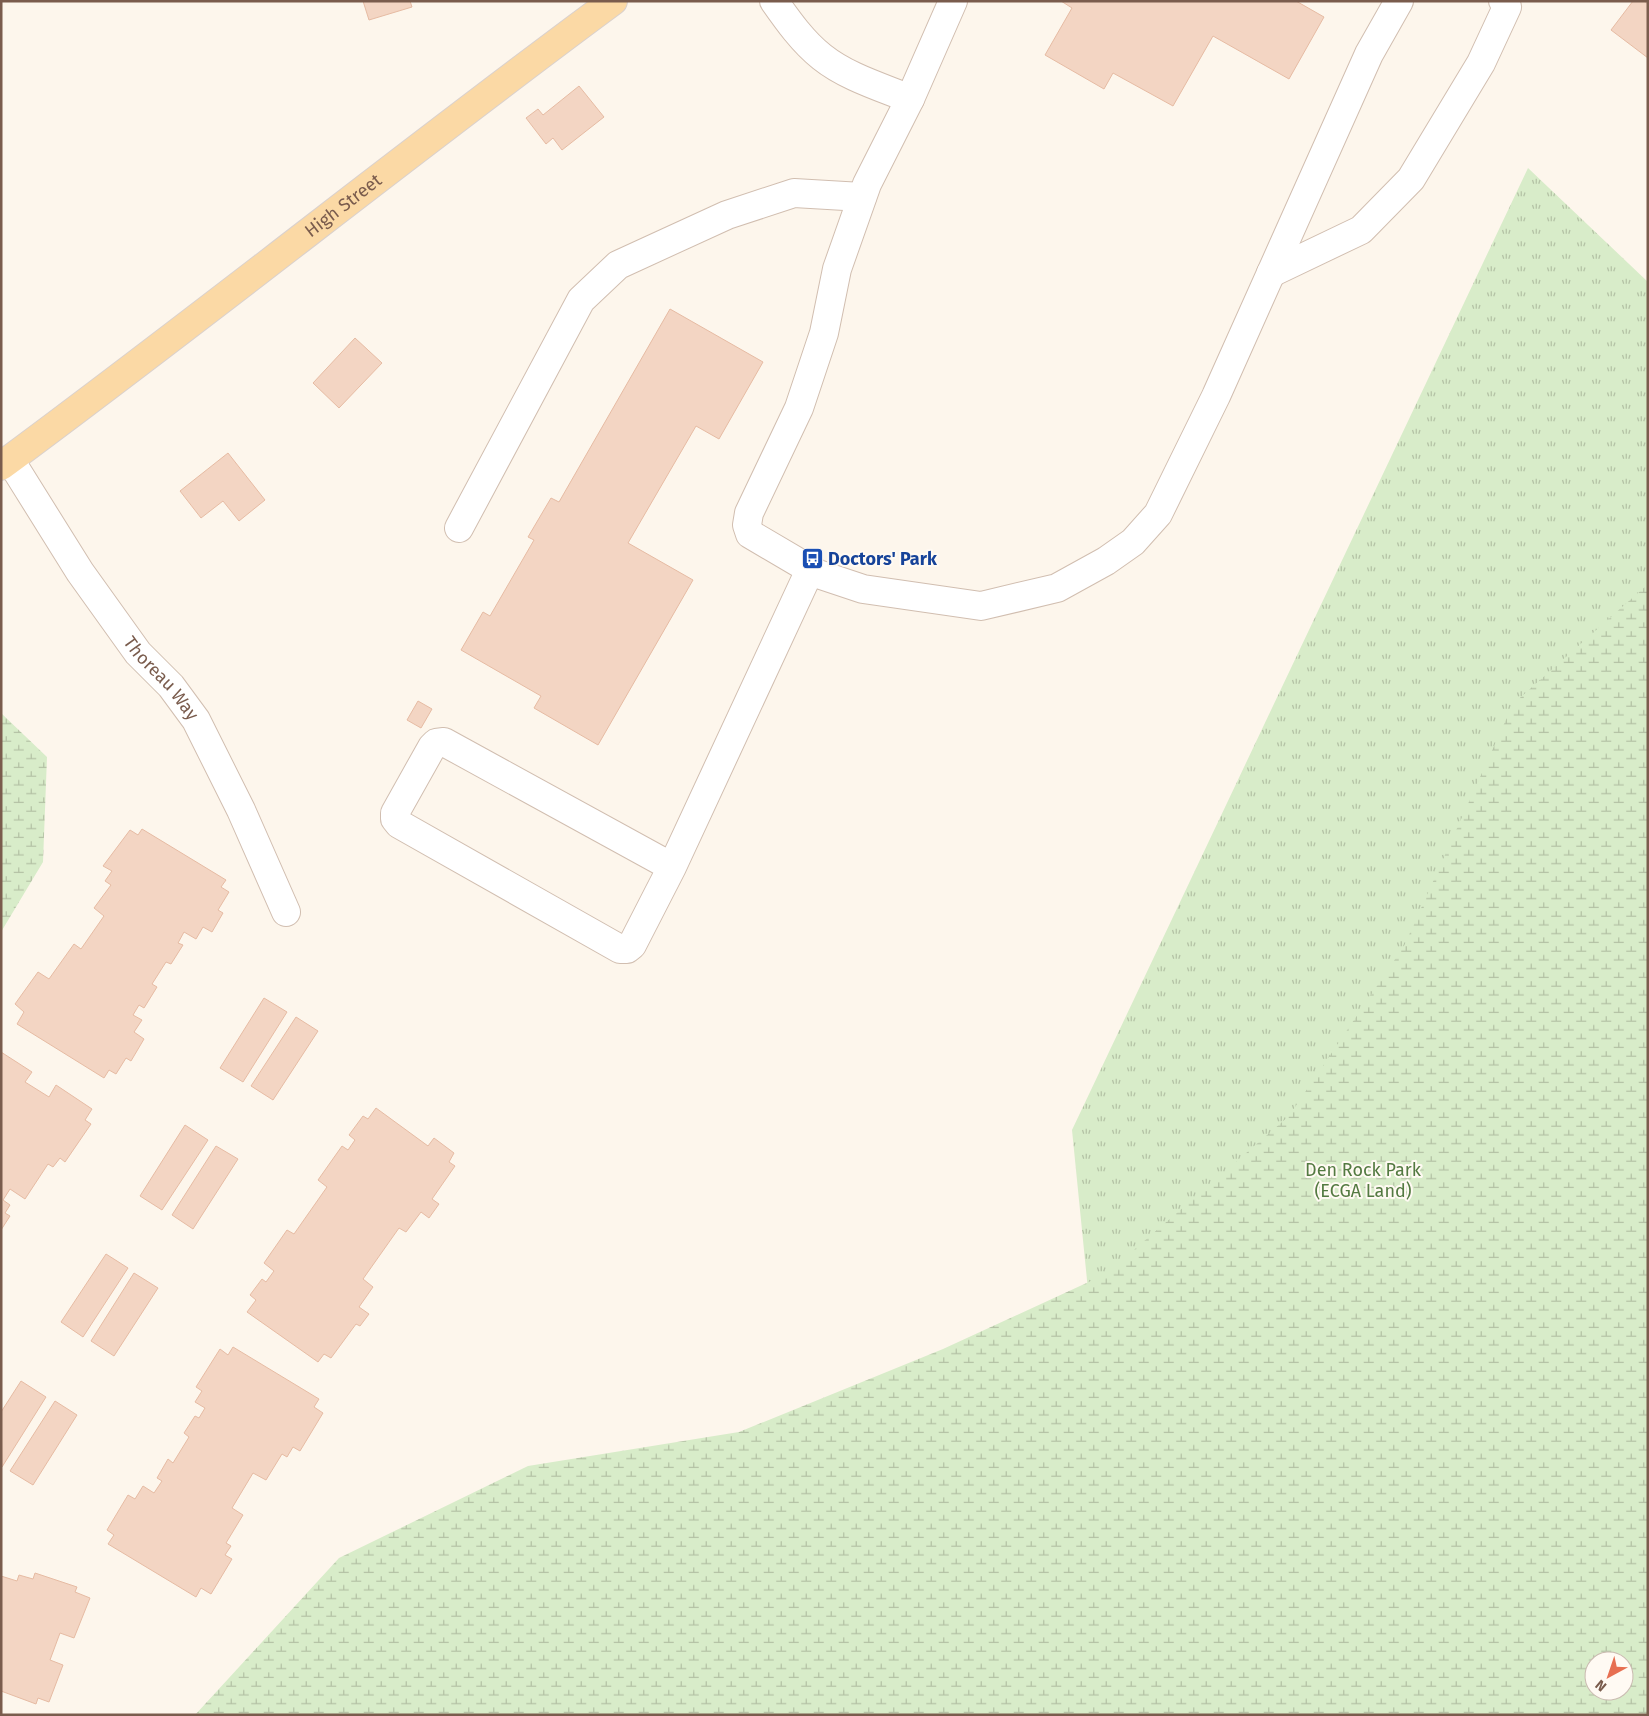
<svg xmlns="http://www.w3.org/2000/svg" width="1649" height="1716" viewBox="0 0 1649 1716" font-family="'Fira Sans',sans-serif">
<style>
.grass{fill:url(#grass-tufts);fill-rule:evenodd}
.wetland{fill:url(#wetland-marsh);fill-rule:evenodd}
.building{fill:#f3d5c3;stroke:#e6bba3}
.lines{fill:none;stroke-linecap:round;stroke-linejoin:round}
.minor-casing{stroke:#d1beb0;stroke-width:30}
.major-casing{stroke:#dad1cd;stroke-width:30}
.minor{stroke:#fff;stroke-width:28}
.major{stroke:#fbd9a5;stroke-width:28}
.labels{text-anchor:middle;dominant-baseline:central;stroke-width:4;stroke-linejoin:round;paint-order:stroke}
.street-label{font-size:18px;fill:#7a5c4d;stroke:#fffaf3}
.transit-label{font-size:18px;font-weight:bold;fill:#164399;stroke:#fffaf3;text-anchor:start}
.park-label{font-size:18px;fill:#537a41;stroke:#fffaf3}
</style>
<defs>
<pattern id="grass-tufts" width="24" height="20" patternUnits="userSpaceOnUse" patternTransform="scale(1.25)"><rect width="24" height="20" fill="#d8ecc9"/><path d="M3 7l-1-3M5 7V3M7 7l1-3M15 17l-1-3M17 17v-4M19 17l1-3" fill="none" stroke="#b4c2a5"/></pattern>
<pattern id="wetland-marsh" width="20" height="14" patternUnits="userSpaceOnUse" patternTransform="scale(1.25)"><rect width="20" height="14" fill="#d8ecc9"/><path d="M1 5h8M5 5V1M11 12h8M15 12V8" fill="none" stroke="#b4c2a5"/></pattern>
</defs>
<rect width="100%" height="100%" fill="#fdf6ec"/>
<path class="grass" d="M1528,168L1648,282V1715H1052L1128,1690L1072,1130ZM1594,1661H1624V1691H1594Z"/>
<path class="wetland" d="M1648,584V1715H195L339,1558L528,1466L739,1432L943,1349L1106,1274L1289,1116L1404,946L1513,704ZM1594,1661H1624V1691H1594Z
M1,713L47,757L43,862L1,932Z"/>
<path class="building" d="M363,1H410L412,7L369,20Z
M1061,1H1296L1324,17L1289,79L1213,36L1173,106L1113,73L1104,89L1045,55L1072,8Z
M1633,1H1644L1648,4V58L1611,30Z
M579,86L604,117L562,150L553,138L546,144L526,118L538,109L543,115Z
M670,309L763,362L719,439L696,426L628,543L693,580L598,745L534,708L541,696L461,650L483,612L490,616L534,540L528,537L551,498L559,502Z
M355,338L382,363L339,408L313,383Z
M228,453L265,500L239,521L223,501L201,518L180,491Z
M418,701L432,709L421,728L407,720Z
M142,829L226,880L221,887L229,892L218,910L223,913L212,932L203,927L196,939L184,932L178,943L183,945L171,964L166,962L152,984L157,987L144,1008L139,1005L133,1015L142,1020L134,1032L144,1039L131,1061L126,1058L116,1074L109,1070L104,1078L17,1024L24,1012L15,1004L38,972L49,979L74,944L81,949L104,916L94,908L111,885L105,881L112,871L103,866L130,830L138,835Z
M264,998L287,1012L243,1082L220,1068Z
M296,1017L318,1031L273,1100L251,1086Z
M1,1052L32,1072L25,1082L49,1097L56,1085L92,1109L85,1120L91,1124L65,1162L60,1158L53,1167L48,1164L25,1199L10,1189L3,1200L10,1205L5,1213L10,1216L1,1230Z
M376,1108L428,1146L434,1138L454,1153L449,1162L455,1166L432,1199L439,1204L429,1218L421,1212L406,1232L399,1228L363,1279L373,1287L359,1307L369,1314L360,1326L356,1324L331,1358L324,1354L318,1362L247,1312L256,1300L250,1295L262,1279L266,1282L274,1271L264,1263L287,1230L294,1234L327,1187L318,1180L342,1146L348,1150L355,1140L349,1135L363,1116L368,1119Z
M185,1125L208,1140L162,1210L140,1196Z
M216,1146L238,1159L193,1229L172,1215Z
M106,1254L128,1268L83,1337L61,1322Z
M134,1273L158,1288L114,1356L91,1341Z
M233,1347L319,1399L314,1407L323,1413L300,1451L293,1447L287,1457L282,1454L266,1480L253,1473L232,1508L243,1515L226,1543L231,1546L225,1555L232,1559L211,1594L201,1588L196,1597L108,1544L114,1535L107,1530L128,1495L135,1499L143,1486L154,1493L162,1481L157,1478L168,1459L173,1463L189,1437L184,1433L195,1416L199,1418L205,1408L195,1402L202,1391L196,1387L220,1349L228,1355Z
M21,1381L46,1397L2,1467L1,1412Z
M55,1401L77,1415L33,1485L10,1471Z
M35,1573L77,1587L75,1592L90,1598L74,1638L60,1633L50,1660L63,1665L49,1702L38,1698L36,1704L1,1691V1576L17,1581L19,1575L33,1579Z"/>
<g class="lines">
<defs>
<g id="minor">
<path d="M774,1C788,21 803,42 822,57C847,77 881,87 910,99"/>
<path d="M953,1L910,99L867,184L837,269L824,333L799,408L749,513L747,525L750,534L818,574L863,589L981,606L1057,588L1106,561L1133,542L1158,514L1216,396L1369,54L1399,1"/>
<path d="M1271,273L1361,230L1411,179L1481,63L1507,7L1503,1"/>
<path id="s1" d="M10,460L80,572L138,653L171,686L196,720L241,810L286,912"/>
<path d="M459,528L581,300L618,265L727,215L794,193L862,197"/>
<path d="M672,867L444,742L436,743L432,747L395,813V819L399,824L620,949H627L632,945L672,867L810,570"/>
</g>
<g id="major">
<path id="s2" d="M1,466C207,314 407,153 613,1"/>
</g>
</defs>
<use href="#minor" class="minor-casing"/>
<use href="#major" class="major-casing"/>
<use href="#minor" class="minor"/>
<use href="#major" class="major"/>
</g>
<defs>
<symbol id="bus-square" viewBox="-11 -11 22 22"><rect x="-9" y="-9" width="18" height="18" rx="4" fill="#1a4fb4" stroke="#fffaf3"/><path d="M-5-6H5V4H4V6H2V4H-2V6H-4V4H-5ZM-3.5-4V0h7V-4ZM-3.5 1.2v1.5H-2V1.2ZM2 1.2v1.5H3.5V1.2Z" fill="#fff"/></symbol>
</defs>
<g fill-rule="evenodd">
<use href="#bus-square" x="800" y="546" width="25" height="25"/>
</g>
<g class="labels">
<g class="street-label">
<text stroke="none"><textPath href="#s2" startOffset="430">High Street</textPath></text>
<text stroke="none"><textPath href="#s1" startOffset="266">Thoreau Way</textPath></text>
</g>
<g class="transit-label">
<text x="828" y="559">Doctors' Park</text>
</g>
<g class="park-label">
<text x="1363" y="1170">Den Rock Park<tspan x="1363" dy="21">(ECGA Land)</tspan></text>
</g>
</g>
<rect width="1649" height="1716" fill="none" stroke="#7a5c4d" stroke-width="5"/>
<g transform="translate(1609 1676) rotate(220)"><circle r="24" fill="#fffaf3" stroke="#cabbb1"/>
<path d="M0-4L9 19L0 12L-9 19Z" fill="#e76f51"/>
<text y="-8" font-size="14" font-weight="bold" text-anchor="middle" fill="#7a5c4d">N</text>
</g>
</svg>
